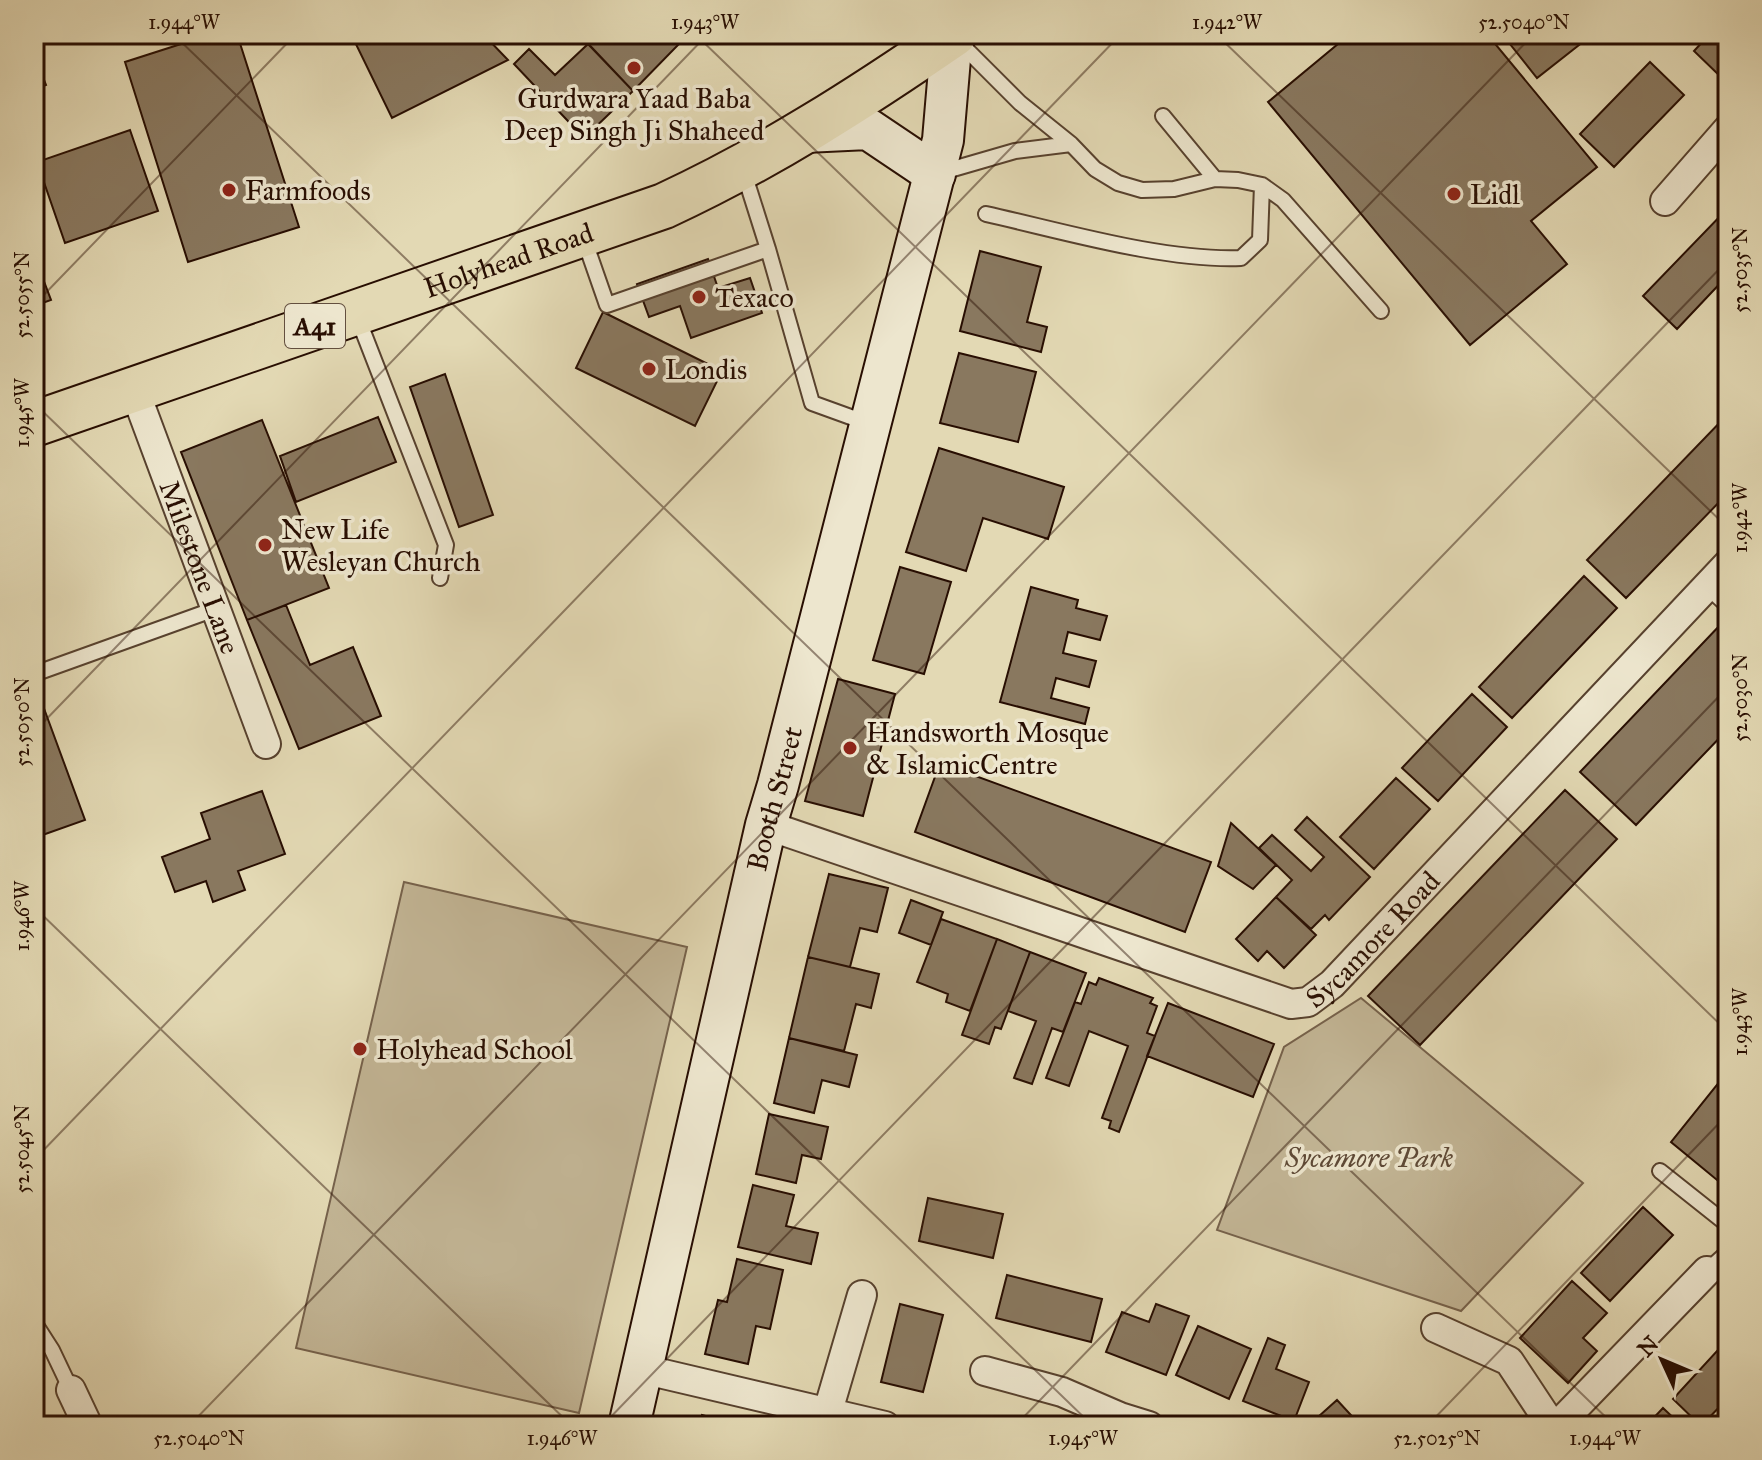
<svg xmlns="http://www.w3.org/2000/svg" width="1762" height="1460" viewBox="0 0 1762 1460" font-family="'IM FELL Great Primer',serif">
<style>
.green{fill:#c3b696;stroke:#76624c;stroke-width:2}
.building{fill:#89785f;stroke:#280e02;stroke-width:2}
.lines{fill:none;stroke-linecap:round;stroke-linejoin:round}
.service-casing{stroke:#57412e;stroke-width:18}
.minor-casing{stroke:#57412e;stroke-width:32}
.secondary-casing{stroke:#280e02;stroke-width:44}
.trunk-casing{stroke:#280e02;stroke-width:48}
.service{stroke:#ede6ce;stroke-width:14}
.minor{stroke:#ede6ce;stroke-width:28}
.secondary{stroke:#ede6ce;stroke-width:40}
.trunk{stroke:#e3d9b4;stroke-width:44}
.ticks{fill:none;stroke:#280e02;stroke-width:2;stroke-opacity:0.45}
.poi-dot{fill:#8f2418;stroke:#ede6ce;stroke-width:3}
.labels{text-anchor:middle;dominant-baseline:central;stroke-width:7;stroke-linejoin:round;paint-order:stroke}
.shield{fill:#ede6ce;stroke:#634f3f;stroke-width:2}
.shield-label{font-size:26px;font-weight:bold;fill:#280e02}
.poi-label{font-size:28px;fill:#280e02;stroke:#ede6ce;text-anchor:start}
.street-label{font-size:28px;fill:#280e02;stroke:#ede6ce}
.park-label{font-size:28px;font-style:italic;fill:#5e4936;stroke:#ede6ce}
.neatline{fill:none;stroke:#280e02;stroke-width:3}
.ticks-label{font-size:20px;text-anchor:middle;fill:#280e02}
</style>
<rect width="100%" height="100%" fill="#e3d9b4"/>
<filter id="stains"><feTurbulence type="fractalNoise" baseFrequency=".0025" numOctaves="4"/><feColorMatrix values="0 0 0 0 .2 0 0 0 0 .09 0 0 0 0 .02 0 0 0 .5 -.17"/></filter>
<radialGradient id="worn" r=".72"><stop offset=".6" stop-color="#630" stop-opacity="0"/><stop offset="1" stop-color="#630" stop-opacity=".3"/></radialGradient>
<path class="green" d="M404,882L687,947L579,1413L296,1348Z
M1361,998L1583,1183L1461,1311L1217,1230L1284,1047Z"/>
<path class="building" d="M212,34H237L299,227L188,262L125,62Z
M351,34H483L508,60L392,118Z
M579,34H668L678,45L633,91Z
M1350,34H1487L1597,167L1531,221L1567,264L1470,345L1268,102Z
M1502,34H1593L1537,78Z
M1701,34H1728V71L1722,78L1694,51L1706,38Z
M588,44L633,91L584,138L514,64L529,49L555,75Z
M34,54L46,85L34,90Z
M1650,62L1684,95L1614,167L1580,134Z
M130,130L158,211L65,243L37,162Z
M1728,208V275L1677,329L1643,296Z
M980,251L1041,267L1027,322L1047,327L1041,352L960,331Z
M34,255L51,300L34,306Z
M708,259L718,288L750,278L762,313L691,338L680,306L649,317L637,284Z
M603,312L722,371L695,426L576,368Z
M959,353L1036,372L1018,442L940,423Z
M445,374L493,515L459,527L410,387Z
M1728,414V493L1626,598L1587,560Z
M378,417L396,462L296,502L280,456Z
M262,420L329,588L247,620L181,452Z
M939,448L1064,487L1048,539L983,518L966,571L906,552Z
M900,567L951,582L924,674L873,660Z
M1584,576L1617,608L1512,718L1479,687Z
M1031,587L1078,600L1076,608L1107,616L1100,640L1068,632L1063,653L1096,661L1089,687L1056,678L1051,698L1089,708L1085,724L1000,702Z
M286,605L310,665L353,647L381,716L299,749L247,620Z
M1723,622L1728,627V729L1636,825L1580,772Z
M838,679L895,694L863,816L805,801Z
M1472,694L1507,727L1438,801L1402,768Z
M42,703L85,820L34,838V706Z
M940,763L1211,862L1185,932L915,832Z
M1396,778L1430,809L1374,869L1340,837Z
M1565,790L1617,839L1420,1045L1368,996Z
M262,791L285,854L238,871L245,890L213,902L206,881L175,892L162,857L210,839L201,813Z
M1307,817L1370,877L1329,920L1325,915L1311,929L1276,897L1292,880L1259,848L1272,835L1311,871L1324,857L1295,830Z
M1231,823L1276,865L1253,889L1218,866Z
M829,874L888,888L877,932L860,928L850,967L808,957Z
M1276,897L1316,935L1284,968L1267,951L1258,961L1236,939Z
M911,900L943,912L931,945L899,933Z
M941,919L997,939L970,1011L946,1002L948,994L917,982Z
M997,939L1030,952L1001,1029L995,1027L989,1044L962,1035Z
M1030,952L1086,973L1063,1032L1052,1028L1032,1084L1014,1078L1036,1021L1008,1011Z
M808,957L879,974L871,1008L856,1004L844,1051L789,1038Z
M1099,978L1153,998L1150,1003L1157,1006L1147,1033L1155,1036L1119,1132L1109,1128L1111,1121L1102,1118L1128,1046L1089,1031L1069,1086L1046,1078L1075,1002L1081,1004L1089,982L1096,985Z
M1168,1003L1274,1044L1253,1097L1147,1056Z
M789,1038L857,1055L849,1087L822,1080L814,1113L774,1103Z
M1728,1071V1189L1671,1142Z
M769,1114L828,1127L821,1159L802,1155L796,1183L756,1174Z
M753,1185L794,1195L786,1226L818,1233L811,1264L738,1247Z
M928,1198L1003,1214L993,1258L919,1241Z
M1643,1207L1673,1235L1610,1301L1581,1273Z
M737,1259L783,1270L770,1329L756,1326L748,1364L705,1354L718,1300L727,1302Z
M1007,1275L1102,1299L1091,1342L996,1318Z
M1572,1281L1607,1313L1583,1338L1597,1351L1568,1383L1520,1338Z
M900,1304L943,1315L923,1392L881,1382Z
M1156,1304L1189,1316L1166,1375L1106,1352L1122,1312L1149,1322Z
M1198,1326L1251,1349L1229,1399L1176,1375Z
M1268,1338L1285,1345L1276,1369L1309,1382L1294,1421L1243,1401Z
M1728,1339V1398L1701,1426L1673,1399Z
M1337,1400L1361,1426H1308Z
M1663,1408L1682,1426H1646Z
M702,1415L742,1426H699Z"/>
<g class="lines">
<defs>
<path id="service" d="M958,41L1020,103L1071,144L1095,169L1118,183L1142,190L1174,189L1215,179L1238,180L1262,185L1283,200L1381,311
M1163,116L1215,179
M744,173L768,249
M939,173L1015,151L1071,144
M986,214C1063,231 1163,261 1241,258L1260,240L1262,185
M584,239L607,305L768,249L812,403L870,424
M357,316L446,545L440,578
M1703,583L1728,606
M34,674L215,609
M1660,1171L1728,1225
M1707,1271L1728,1252
M34,1322L52,1350L71,1390"/>
<g id="minor">
<path d="M1665,201L1728,129"/>
<path id="s1" d="M134,389L266,744"/>
<path id="s2" d="M766,825L1291,1004L1308,1002L1332,984L1728,564"/>
<path d="M1436,1328L1509,1361L1552,1426"/>
<path d="M642,1369L885,1426"/>
<path d="M985,1371L1062,1392L1120,1417L1149,1426"/>
<path d="M71,1390L88,1426"/>
<path d="M828,1411L862,1295"/>
<path d="M1557,1426L1707,1271"/>
</g>
<g id="secondary">
<path d="M805,132L868,129L935,174"/>
<path id="s3" d="M629,1426L766,825L778,785L943,140L952,35"/>
</g>
<g id="trunk">
<path id="s4" d="M34,424L664,206C766,159 861,98 954,34"/>
</g>
</defs>
<use href="#service" class="service-casing"/>
<use href="#minor" class="minor-casing"/>
<use href="#secondary" class="secondary-casing"/>
<use href="#trunk" class="trunk-casing"/>
<use href="#service" class="service"/>
<use href="#minor" class="minor"/>
<use href="#secondary" class="secondary"/>
<use href="#trunk" class="trunk"/>
</g>
<path class="ticks" d="M173,34L1615,1426M695,34L1728,1032M1216,34L1728,528M34,305L296,34M34,403L1093,1426M34,732L708,34M34,907L572,1426M34,1160L1121,34M34,1410L50,1426M189,1426L1534,34M602,1426L1728,260M1015,1426L1728,687M1427,1426L1728,1114"/>
<g class="poi-dot">
<circle cx="634" cy="68" r="8"/>
<circle cx="229" cy="190" r="8"/>
<circle cx="1454" cy="194" r="8"/>
<circle cx="699" cy="297" r="8"/>
<circle cx="649" cy="369" r="8"/>
<circle cx="265" cy="545" r="8"/>
<circle cx="850" cy="748" r="8"/>
<circle cx="360" cy="1049" r="8"/>
</g>
<g class="labels">
<rect class="shield" x="285" y="304" width="60" height="44" rx="6"/>
<g class="shield-label">
<text x="315" y="326">A41</text>
</g>
<g class="poi-label">
<text x="634" y="98" text-anchor="middle">Gurdwara Yaad Baba<tspan x="634" dy="32">Deep Singh Ji Shaheed</tspan></text>
<text x="245" y="190">Farmfoods</text>
<text x="1470" y="194">Lidl</text>
<text x="715" y="297">Texaco</text>
<text x="665" y="369">Londis</text>
<text x="281" y="529">New Life<tspan x="281" dy="32">Wesleyan Church</tspan></text>
<text x="866" y="732">Handsworth Mosque<tspan x="866" dy="32">&amp; IslamicCentre</tspan></text>
<text x="376" y="1049">Holyhead School</text>
</g>
<g class="street-label">
<text stroke="none"><textPath href="#s4" startOffset="502">Holyhead Road</textPath></text>
<text stroke="none"><textPath href="#s1" startOffset="190">Milestone Lane</textPath></text>
<text stroke="none"><textPath href="#s3" startOffset="644">Booth Street</textPath></text>
<text stroke="none"><textPath href="#s2" startOffset="662">Sycamore Road</textPath></text>
</g>
<g class="park-label">
<text x="1369" y="1157">Sycamore Park</text>
</g>
</g>
<rect width="1762" height="1460" fill="none" stroke="#e3d9b4" stroke-width="88"/>
<g transform="translate(1662 1360) rotate(314)" stroke="#ede6ce" stroke-width="6" paint-order="stroke">
<path d="M0-6L14 30L0 20L-14 30Z" fill="#280e02"/>
<text y="-12" font-size="22" font-weight="bold" text-anchor="middle" fill="#280e02">N</text>
</g>
<rect x="44" y="44" width="1674" height="1372" class="neatline"/>
<g class="ticks-label">
<text x="184" y="29">1.944°W</text>
<text x="705" y="29">1.943°W</text>
<text x="1227" y="29">1.942°W</text>
<text x="1524" y="29">52.5040°N</text>
<text transform="translate(1740 270) rotate(-90)" y="7">52.5035°N</text>
<text transform="translate(22 295) rotate(-90)" y="7">52.5055°N</text>
<text transform="translate(22 413) rotate(-90)" y="7">1.945°W</text>
<text transform="translate(1740 518) rotate(-90)" y="7">1.942°W</text>
<text transform="translate(1740 698) rotate(-90)" y="7">52.5030°N</text>
<text transform="translate(22 722) rotate(-90)" y="7">52.5050°N</text>
<text transform="translate(22 916) rotate(-90)" y="7">1.946°W</text>
<text transform="translate(1740 1022) rotate(-90)" y="7">1.943°W</text>
<text transform="translate(22 1149) rotate(-90)" y="7">52.5045°N</text>
<text x="199" y="1445">52.5040°N</text>
<text x="562" y="1445">1.946°W</text>
<text x="1083" y="1445">1.945°W</text>
<text x="1437" y="1445">52.5025°N</text>
<text x="1605" y="1445">1.944°W</text>
</g>
<rect width="100%" height="100%" filter="url(#stains)"/>
<rect width="100%" height="100%" fill="url(#worn)"/>
</svg>
